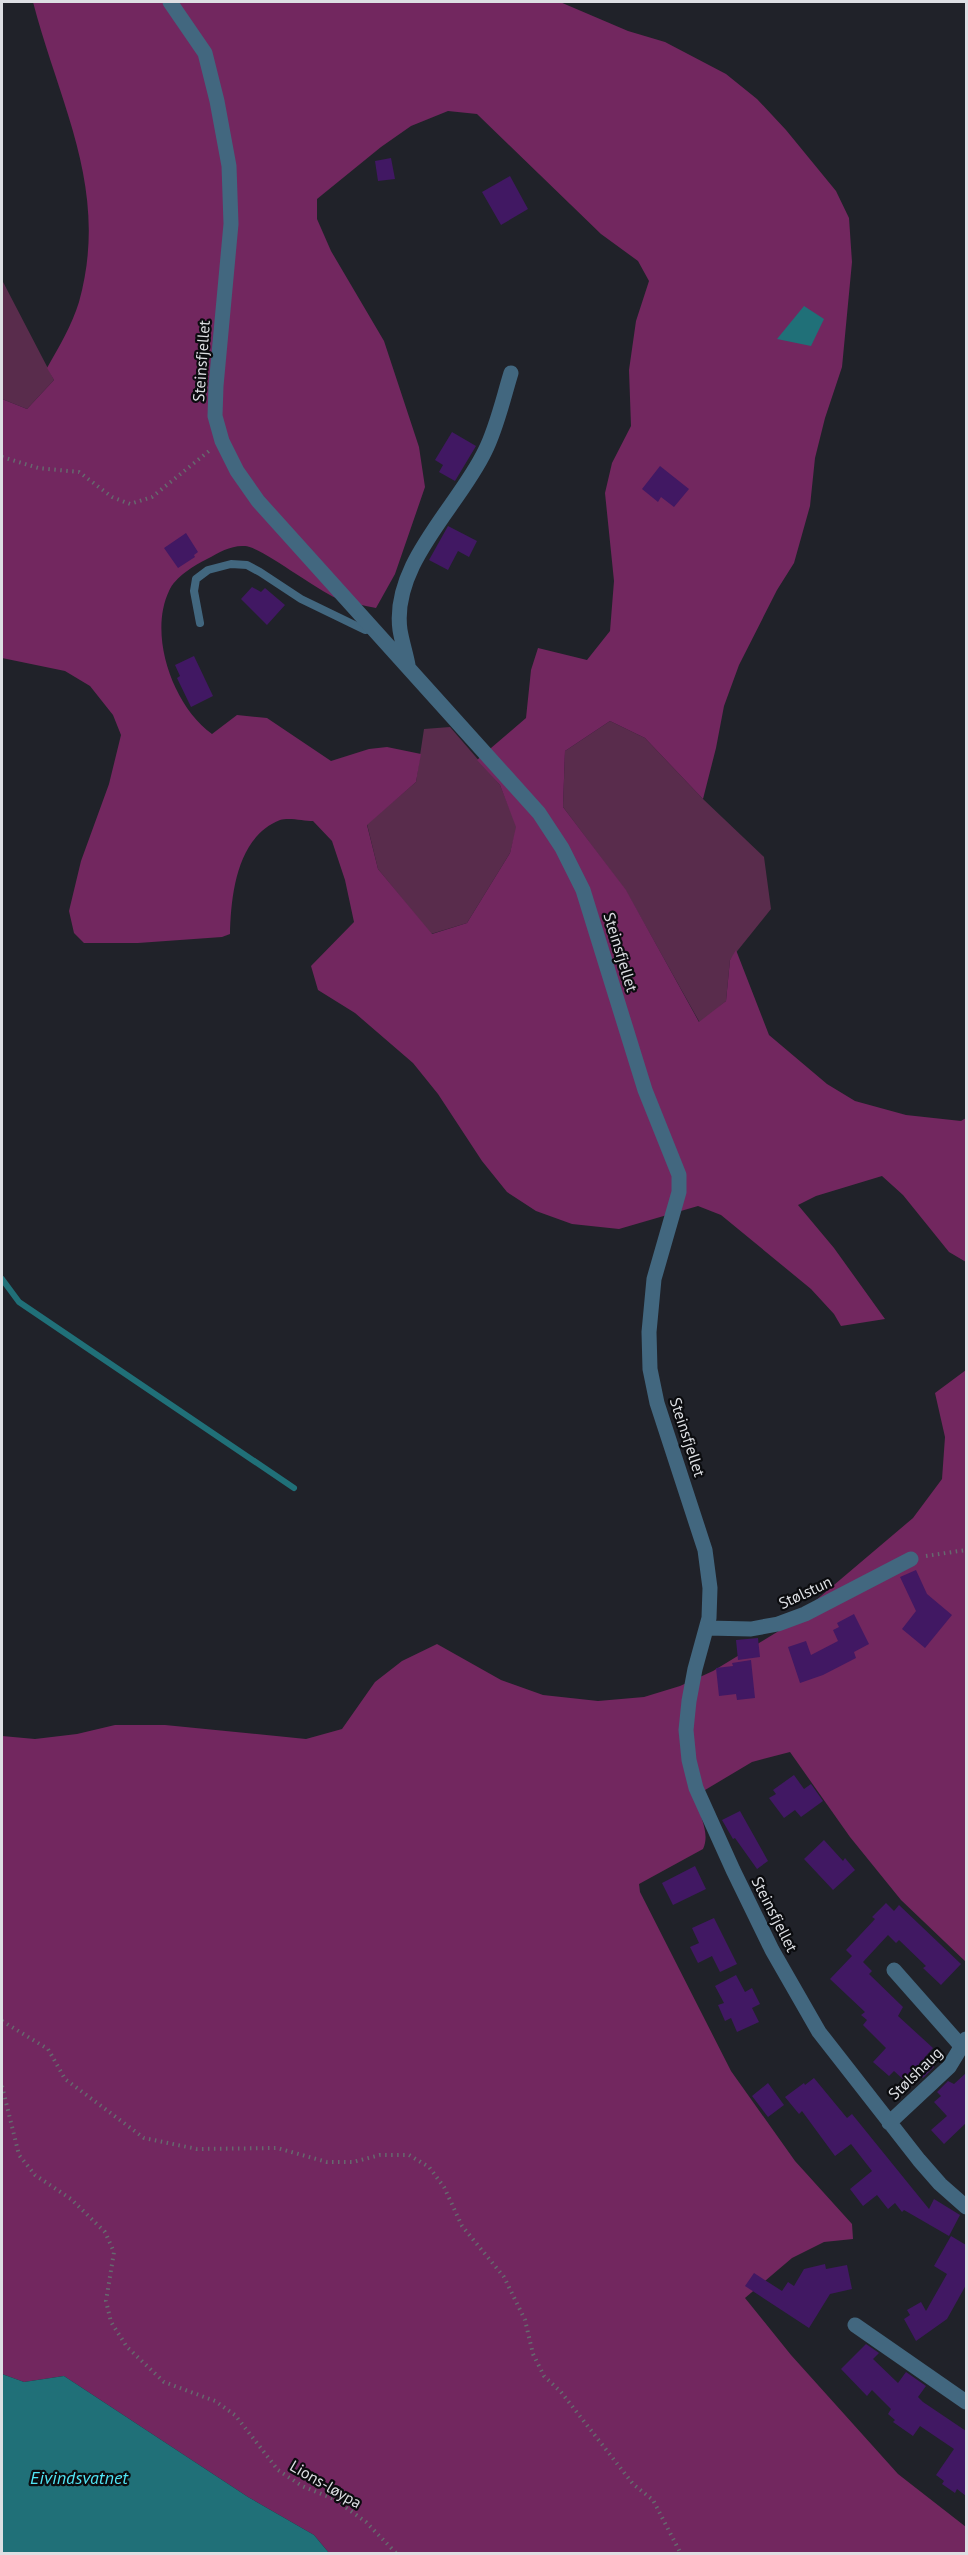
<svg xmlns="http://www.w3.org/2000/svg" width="968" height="2555" viewBox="0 0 968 2555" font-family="'PT Sans',sans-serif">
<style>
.green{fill:#592c4c}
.forest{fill:#72275f;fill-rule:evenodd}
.water{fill:#207078}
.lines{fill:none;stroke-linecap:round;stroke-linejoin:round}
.stream{stroke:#207078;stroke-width:6}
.building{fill:#411863}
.path{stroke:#66686e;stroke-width:4;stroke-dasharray:1.5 4.5;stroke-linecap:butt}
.service{stroke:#42677f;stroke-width:8}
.minor{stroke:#42677f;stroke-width:15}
.labels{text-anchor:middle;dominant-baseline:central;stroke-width:4.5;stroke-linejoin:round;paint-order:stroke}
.street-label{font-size:16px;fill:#dddfe3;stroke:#0b0c0f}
.water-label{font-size:18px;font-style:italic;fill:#51e5f5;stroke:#0b0c0f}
</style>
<rect width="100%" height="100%" fill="#202229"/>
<path class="green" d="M2,280L54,380L27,409L2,399Z
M610,721L645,738L703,799L764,857L771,909L730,960L726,1001L700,1023L626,891L563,807L565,751Z
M450,727L500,785L517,827L510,853L467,923L431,934L378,869L367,824L416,782L424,729Z"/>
<path class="forest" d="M33,2H560L628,31L665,42L726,74L757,99L786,130L836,191L849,218L852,262L842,367L825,418L815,458L810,506L794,563L777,590L739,665L724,706L716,748L703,799L645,738L610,721L565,751L563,807L626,890L699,1022L726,1001L730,960L736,950L769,1035L827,1084L855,1101L906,1115L961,1121L966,1118V1262L949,1252L903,1195L882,1176L816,1196L798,1205L834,1248L885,1319L841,1326L834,1314L811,1289L721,1215L698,1206L619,1229L572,1224L536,1211L507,1192L482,1161L438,1094L413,1063L355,1013L318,990L311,966L354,922L345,880L332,841L313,821C304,821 289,817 280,820C237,837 231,894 230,934L222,937L138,943H84L74,933L69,911L81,861L109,784L121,735L113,715L90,686L65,671L2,658V399L27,409L54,380L47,368C59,347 72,325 79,302C110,190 60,106 33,2ZM448,111L477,114L601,234L638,261L649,281L636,321L629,370L631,426L612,463L605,493L614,581L610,631L587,660L538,648L531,670L526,718L477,760L500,785L516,827L510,853L467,923L432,934L378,869L367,825L416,782L421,754L387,747L369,749L331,761L267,718L237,715L212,734C173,706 148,635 169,591C175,577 195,565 207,559C220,552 231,545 245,546C259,546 317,590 336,598C348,603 363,605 376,608L395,574L425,487L419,447L384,341L331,251L317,219V199L381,147L411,126Z
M966,1370V1962L901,1900L850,1837L790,1752L752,1762L700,1793C694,1813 712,1829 703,1849L639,1884L640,1892L731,2071L795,2161L852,2224L853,2239L824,2242L792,2258L745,2298L791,2355L898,2474L966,2527V2553H329L314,2535L248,2497L64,2376L24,2382L2,2374V1736L35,1739L77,1734L115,1725H165L306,1739L342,1729L375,1682L402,1661L437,1644L501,1680L543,1695L598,1701L644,1697L680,1686L713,1671L782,1629L913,1518L942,1479L945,1437L935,1393Z"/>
<path class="water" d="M804,306L824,319L811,346L777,339Z
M2,2374L24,2382L64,2376L248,2497L314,2535L329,2553H2Z"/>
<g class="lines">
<path class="stream" d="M2,1279L19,1302L294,1488"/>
</g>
<path class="building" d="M391,158L395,179L378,181L375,161Z
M510,176L528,209L501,225L482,192Z
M452,432L476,446L455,481L439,472L443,465L435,460Z
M660,466L689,489L674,507L661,497L658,502L642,489Z
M448,526L477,541L469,557L458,551L448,570L429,560Z
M186,533L198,552L194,555L195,557L178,568L164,548Z
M252,587L261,592L265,588L285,605L267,625L241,599Z
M194,656L213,696L191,707L177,678L180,676L175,665Z
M916,1570L927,1594L952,1615L925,1648L902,1629L916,1611L900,1577Z
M854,1614L869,1644L854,1652L856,1658L823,1675L800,1683L788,1647L806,1641L811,1655L838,1641L833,1630L839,1627L837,1623Z
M758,1638L760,1657L738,1660L736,1640Z
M751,1660L755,1698L737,1700L736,1694L719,1696L716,1668L733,1666L732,1663Z
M794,1775L804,1789L811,1784L823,1801L801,1817L795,1810L784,1818L769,1798L776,1794L773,1790Z
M740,1811L768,1861L757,1869L735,1838L733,1839L722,1820Z
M824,1840L843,1861L845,1858L855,1870L833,1890L804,1859Z
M695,1866L706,1889L673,1905L662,1883Z
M886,1903L894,1911L899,1905L961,1964L941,1985L923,1968L926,1966L899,1940L896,1943L888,1935L863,1962L872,1971L869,1974L903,2007L898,2016L933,2048L925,2057L934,2067L923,2078L915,2071L905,2081L894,2071L889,2076L873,2062L886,2048L863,2025L867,2020L861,2015L865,2012L830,1979L852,1956L846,1950L875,1919L872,1917Z
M714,1918L737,1964L720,1972L712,1956L698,1963L690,1947L699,1943L692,1928Z
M736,1975L745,1992L752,1988L760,2004L752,2008L759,2022L737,2032L731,2018L725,2021L718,2005L724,2003L715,1986Z
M966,2073V2123L944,2144L931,2130L947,2116L934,2102L941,2096L937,2092L948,2081L954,2084Z
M814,2078L847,2118L852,2114L929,2209L934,2199L960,2215L949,2236L904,2210L902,2212L895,2203L888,2209L877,2195L863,2206L850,2189L872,2171L851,2144L835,2156L802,2111L799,2114L785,2097L804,2083L805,2085Z
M768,2083L784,2105L768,2117L752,2096Z
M951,2236L966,2245V2285L947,2319L916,2341L904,2319L910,2315L907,2310L921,2302L926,2311L947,2274L934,2266Z
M825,2264L826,2269L847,2265L852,2289L830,2294L809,2328L745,2286L754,2273L782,2291L788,2282L794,2286L804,2269Z
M866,2344L879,2353L873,2359L898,2383L906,2372L926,2386L918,2397L923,2402L966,2431V2496L957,2489L955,2493L942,2484L944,2481L936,2475L954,2449L920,2426L913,2436L893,2422L895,2420L888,2414L891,2409L872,2390L867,2396L841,2369Z"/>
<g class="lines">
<path class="path" d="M2,457L38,468L79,472L112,497L130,504L152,497L209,451
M926,1556L966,1550
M2,2021L48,2049L65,2079L144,2138L197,2149L277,2148L327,2162H353L380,2155H409L429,2167L444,2187L462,2226L504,2277L525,2320L533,2354L544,2376L561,2392L633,2484L653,2500L681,2554
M2,2086L19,2155L35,2175L71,2199L105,2232L114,2252L106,2301L111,2322L127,2347L164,2382L215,2401L235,2415L278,2470L302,2486L334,2499L366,2522L397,2554"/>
<path class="service" d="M200,623L194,591L196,579L208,570L231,564L247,565L260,572L301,599L365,630L371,629"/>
<path class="minor" d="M170,2L205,53L217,101L229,166L231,224L216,386L215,416L222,441L237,471L258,501L539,813L562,848L583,890L645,1090L679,1175V1192L654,1279L649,1332L650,1369L657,1403L705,1550L710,1588L709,1618L695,1669L689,1701L686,1730L689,1760L696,1788L733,1870L772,1950L819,2032L919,2160L940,2184L966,2207
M408,665C406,654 402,642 400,630C391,564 459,506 485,451C497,427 503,399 511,373
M707,1628L751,1629L778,1624L805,1614L911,1559
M894,1970L962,2047
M889,2123L949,2067L966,2039
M855,2325L966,2402"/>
</g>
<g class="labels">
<g class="street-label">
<text transform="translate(201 361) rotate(-86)">Steinsfjellet</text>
<text transform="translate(621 952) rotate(73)">Steinsfjellet</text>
<text transform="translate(688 1437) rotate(72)">Steinsfjellet</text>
<text transform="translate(805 1592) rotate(-25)">Stølstun</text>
<text transform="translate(775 1914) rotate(63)">Steinsfjellet</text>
<text transform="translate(915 2073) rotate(-44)">Stølshaug</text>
<text transform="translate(326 2484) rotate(30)">Lions-løypa</text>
</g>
<g class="water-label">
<text x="79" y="2477">Eivindsvatnet</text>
</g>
</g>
<rect width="968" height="2555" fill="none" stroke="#dddfe3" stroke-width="6"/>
</svg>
